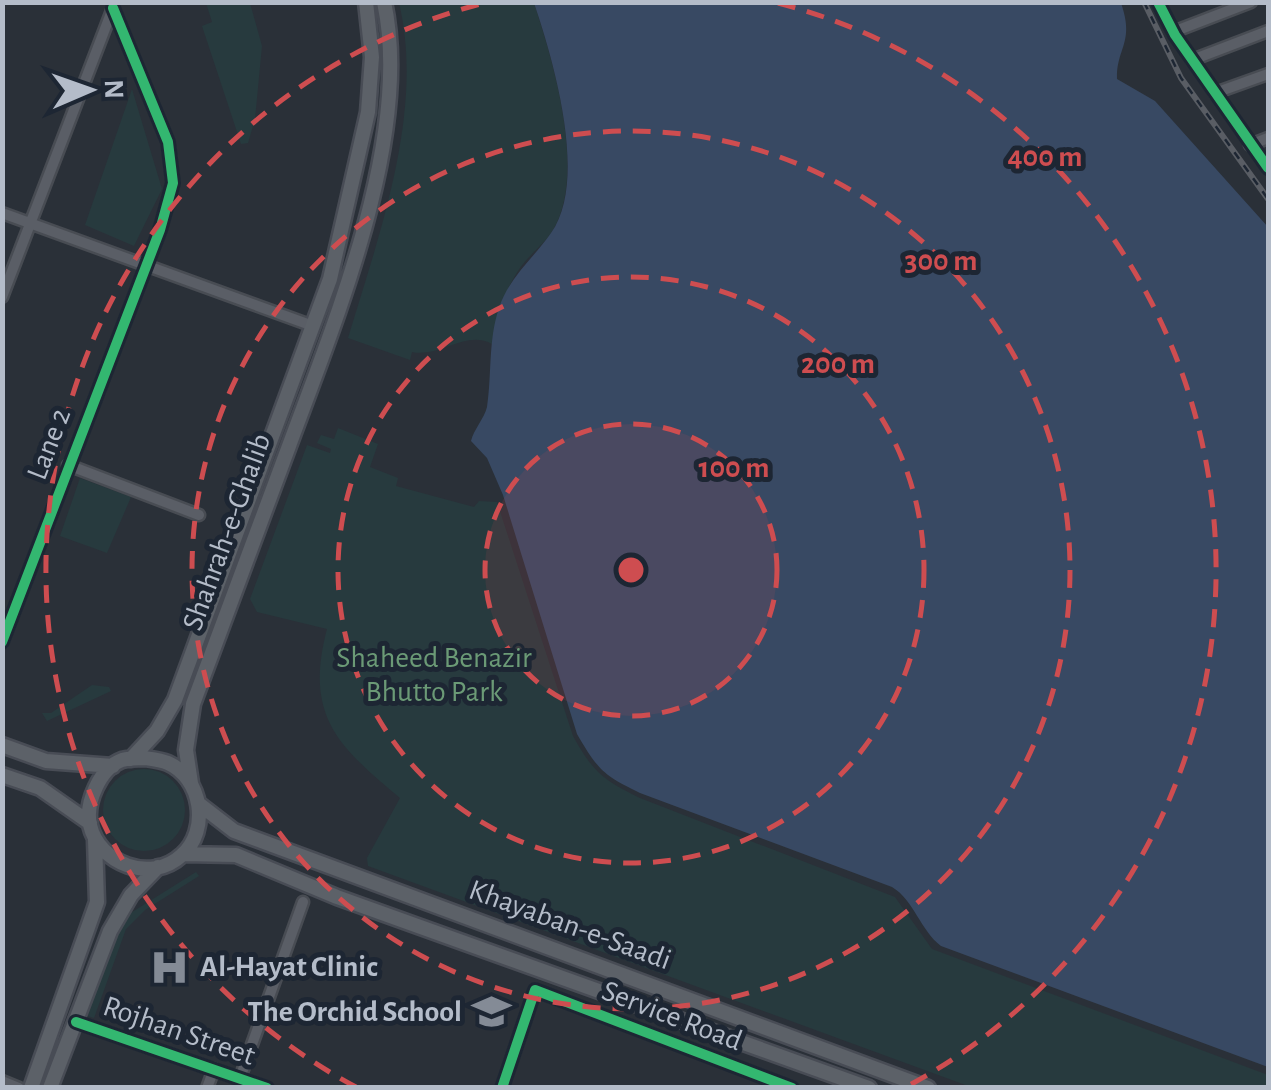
<svg xmlns="http://www.w3.org/2000/svg" width="1271" height="1090" viewBox="0 0 1271 1090" font-family="'Alegreya Sans',sans-serif">
<style>
.green{fill:#273a3e}
.water{fill:#384963}
.lines{fill:none;stroke-linecap:round;stroke-linejoin:round}
.minor-casing{stroke:#484c53;stroke-width:15}
.major-casing{stroke:#484c55;stroke-width:19}
.minor{stroke:#5a5e66;stroke-width:10}
.major{stroke:#5c6168;stroke-width:14}
.rail-casing{stroke:#595d64;stroke-width:6}
.rail{stroke:#1d2633;stroke-width:2.5;stroke-dasharray:8;stroke-linecap:butt}
.cycleway-casing{stroke:#1d2633;stroke-width:16}
.cycleway{stroke:#33b770;stroke-width:10}
.ring{fill:none;stroke:#ce4d50;stroke-width:5;stroke-dasharray:18 12}
.labels{text-anchor:middle;dominant-baseline:central;stroke-width:10;stroke-linejoin:round;paint-order:stroke}
.street-label{font-size:30px;fill:#b4bcc9;stroke:#1d2633}
.park-label{font-size:30px;fill:#6b9a76;stroke:#1d2633}
.poi-label{font-size:30px;font-weight:bold;fill:#b4bcc9;stroke:#1d2633;text-anchor:start}
.centre{fill:#ce4d50;stroke:#1d2633;stroke-width:5}
.ring-label{font-size:30px;text-anchor:middle;font-weight:bold;fill:#ce4d50;stroke:#1d2633;stroke-width:10;stroke-linejoin:round;paint-order:stroke}
</style>
<rect width="100%" height="100%" fill="#2a3038"/>
<path class="green" d="M206,3H250L262,46L255,119L248,143L241,144L202,26L212,22Z
M399,3H534C553,61 587,173 553,230C544,245 527,256 518,271C504,292 495,320 492,344C467,329 439,358 412,352L410,360L348,338C379,235 425,110 399,3Z
M132,89L162,189L134,246L85,225Z
M338,428L378,444L370,467L398,478L396,486L474,507L479,501L497,502L573,736C593,772 603,780 640,798L895,897L932,949L1268,1075V1087H971L368,866L367,858L400,798C338,746 304,716 327,629L257,612L250,599L307,445L330,453L331,449L317,443L321,435L334,439Z
M80,478L131,497L107,553L60,536Z
M92,685L109,687L111,691L47,721L42,713H51Z
M103 810a41 41 0 1 1 82 0a41 41 0 1 1-82 0Z
M196,872L199,876L145,910L126,929L94,1018L87,1016L116,934L129,914Z"/>
<path class="water" d="M534,3H1121C1135,43 1116,48 1117,79L1155,101L1268,227V1067L941,946C920,930 914,900 892,887L640,793C603,775 598,770 577,734L503,495L487,458L471,441C474,429 484,419 487,407C492,375 488,340 499,308C509,277 533,259 551,233C589,180 553,59 534,3Z"/>
<g class="lines">
<defs>
<path id="minor" d="M1158,2L1175,35L1268,168
M1173,32L1251,2
M1192,60L1268,31
M1215,93L1268,74
M1250,145L1268,138
M2,213L313,326
M2,297L113,8
M68,465L199,515
M2,642L160,230L173,183L168,142L113,8
M76,1022L267,1088
M240,1078L303,902
M2,1081L19,1088
M207,1088L214,1069
M502,1088L535,990L792,1088"/>
<path id="major" d="M2,745L46,761L113,766
M145,758C152,759 161,760 168,763C202,778 210,830 182,855C151,884 99,864 90,825C85,803 100,768 122,760C129,758 138,758 145,758Z
M131,759L157,731L175,700L330,279L368,112L372,57L366,2
M2,775L40,788L90,823
M191,783L186,750L193,704C225,618 257,532 289,446C335,321 413,135 384,2
M199,804L234,831L928,1088
M183,854L236,855L337,897L869,1088
M31,1088L97,902L95,840
M50,1088L110,931L131,895L158,867"/>
</defs>
<use href="#minor" class="minor-casing"/>
<use href="#major" class="major-casing"/>
<use href="#minor" class="minor"/>
<use href="#major" class="major"/>
<defs>
<path id="rail" d="M1144,2L1181,78L1268,199"/>
</defs>
<use href="#rail" class="rail-casing"/>
<use href="#rail" class="rail"/>
<defs>
<path id="cycleway" d="M1158,2L1175,35L1268,168
M2,642L160,230L173,183L168,142L113,8
M76,1022L267,1088
M502,1088L535,990L792,1088"/>
</defs>
<use href="#cycleway" class="cycleway-casing"/>
<use href="#cycleway" class="cycleway"/>
</g>
<circle cx="631" cy="570" r="146" fill="#ce4d50" fill-opacity=".12"/>
<g class="ring">
<circle cx="631" cy="570" r="146"/>
<circle cx="631" cy="570" r="293"/>
<circle cx="631" cy="570" r="439"/>
<path d="M356 1087A586 586 0 0 1 484 3M778 3A586 586 0 0 1 906 1087"/>
</g>
<defs>
<symbol id="hospital-bare" viewBox="-9 -9 18 18"><path d="M-5-5h3v3.5h4V-5h3V5h-3V1.5h-4V5h-3Z" fill="#848b96" stroke="#1d2633" stroke-width="2.5" paint-order="stroke"/></symbol>
<symbol id="school-bare" viewBox="-9 -9 18 18"><path d="M0-5L7-2L0 1L-7-2ZM-4 1L0 2.5L4 1V4Q0 6-4 4Z" fill="#848b96" stroke="#1d2633" stroke-width="2.5" paint-order="stroke"/></symbol>
</defs>
<g fill-rule="evenodd">
<use href="#hospital-bare" x="142" y="940" width="55" height="55"/>
<use href="#school-bare" x="464" y="984" width="55" height="55"/>
</g>
<g class="labels">
<g class="street-label">
<text transform="translate(49 444) rotate(-69)">Lane 2</text>
<text transform="translate(227 532) rotate(-70)">Shahrah-e-Ghalib</text>
<text transform="translate(570 925) rotate(20)">Khayaban-e-Saadi</text>
<text transform="translate(672 1016) rotate(21)">Service Road</text>
<text transform="translate(179 1031) rotate(19)">Rojhan Street</text>
</g>
<g class="park-label">
<text x="434" y="658">Shaheed Benazir<tspan x="434" dy="34">Bhutto Park</tspan></text>
</g>
<g class="poi-label">
<text x="200" y="967">Al-Hayat Clinic</text>
<text x="462" y="1012" text-anchor="end">The Orchid School</text>
</g>
</g>
<circle cx="631" cy="570" r="15" class="centre"/>
<g class="ring-label">
<text x="1045" y="166">400 m</text>
<text x="941" y="270">300 m</text>
<text x="838" y="373">200 m</text>
<text x="734" y="477">100 m</text>
</g>
<rect width="1271" height="1090" fill="none" stroke="#b4bcc9" stroke-width="10"/>
<g transform="translate(90 90) rotate(88)" stroke="#1d2633" stroke-width="8" paint-order="stroke">
<path d="M0-8L18 38L0 25L-18 38Z" fill="#b4bcc9"/>
<text y="-15" font-size="28" font-weight="bold" text-anchor="middle" fill="#b4bcc9">N</text>
</g>
</svg>
